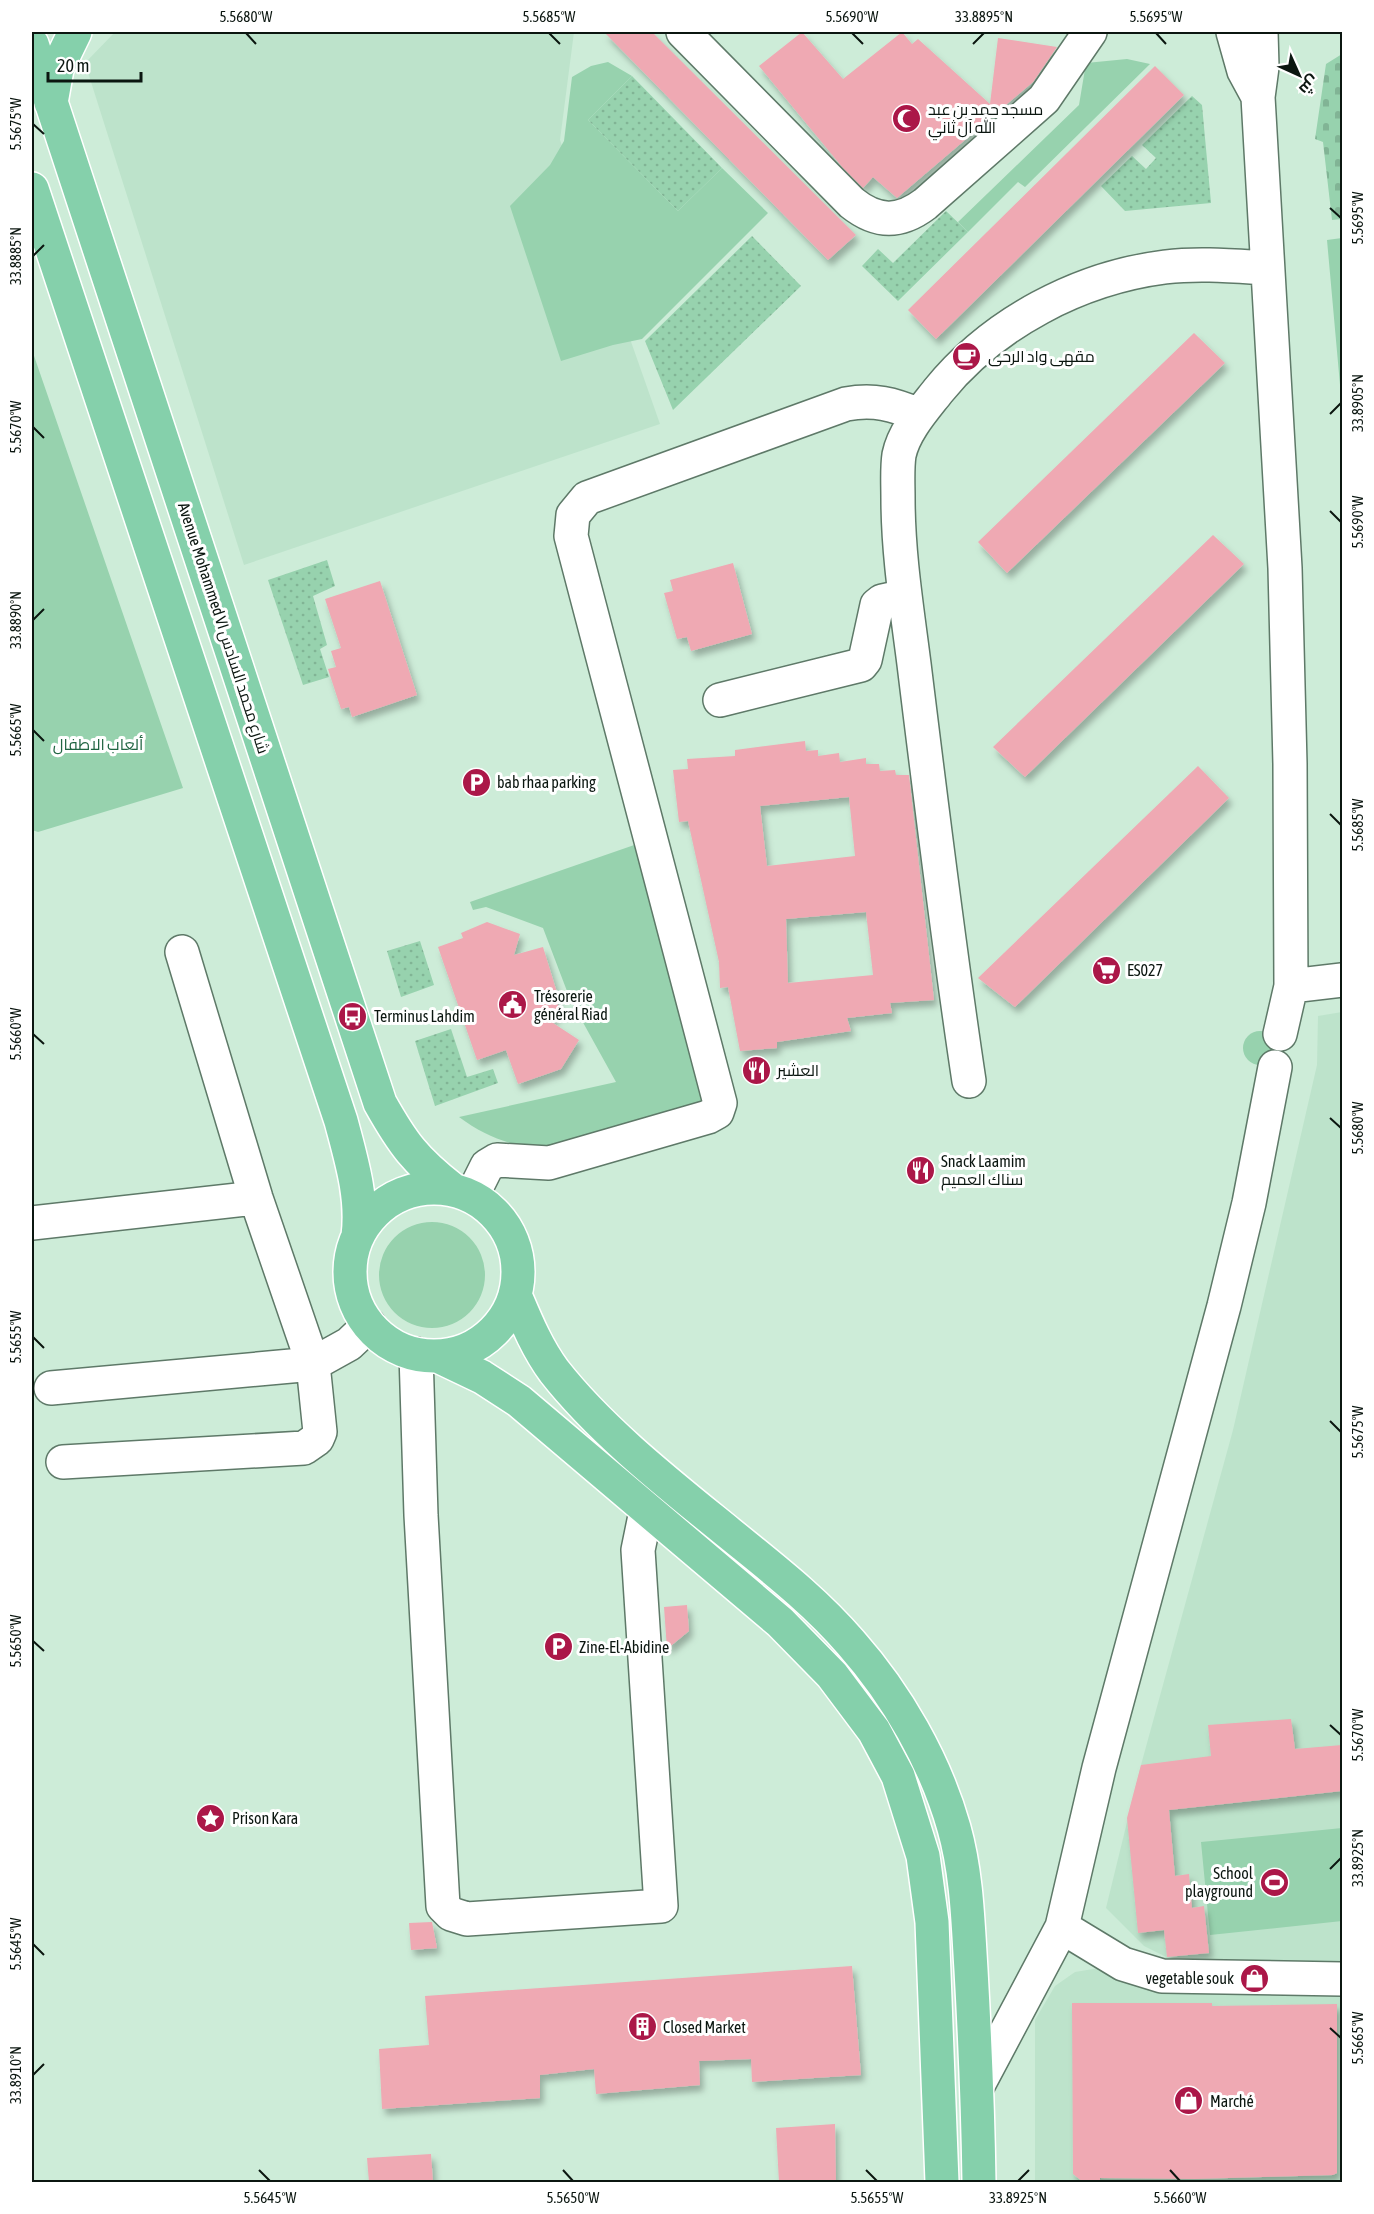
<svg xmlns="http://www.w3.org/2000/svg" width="1374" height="2214" viewBox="0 0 1374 2214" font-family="'Asap Condensed',Cairo,sans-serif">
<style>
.built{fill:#bde3cb}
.green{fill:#97d2ae}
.cemetery{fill:url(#cemetery-stones)}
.garden{fill:url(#garden-dots)}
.building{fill:#efa9b3;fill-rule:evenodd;filter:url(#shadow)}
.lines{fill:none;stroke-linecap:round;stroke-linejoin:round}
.minor-casing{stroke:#5e7968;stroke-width:36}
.major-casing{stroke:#fff;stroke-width:36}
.minor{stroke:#fff;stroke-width:33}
.major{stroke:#85d0ab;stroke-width:33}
.ticks{fill:none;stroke:#0b1610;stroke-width:2}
.labels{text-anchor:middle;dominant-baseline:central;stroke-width:6;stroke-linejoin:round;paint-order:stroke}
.poi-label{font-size:16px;fill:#0b1610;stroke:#fff;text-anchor:start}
.street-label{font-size:16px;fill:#0b1610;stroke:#fff}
.park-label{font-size:16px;fill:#206542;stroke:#fff}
.neatline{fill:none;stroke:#0b1610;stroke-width:2}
.ticks-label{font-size:15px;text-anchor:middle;fill:#0b1610}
</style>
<defs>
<pattern id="cemetery-stones" width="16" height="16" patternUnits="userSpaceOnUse" patternTransform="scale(1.5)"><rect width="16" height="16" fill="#97d2ae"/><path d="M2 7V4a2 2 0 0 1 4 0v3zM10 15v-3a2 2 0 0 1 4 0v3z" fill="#81b495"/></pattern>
<pattern id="garden-dots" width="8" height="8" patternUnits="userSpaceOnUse" patternTransform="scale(1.5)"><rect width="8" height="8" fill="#97d2ae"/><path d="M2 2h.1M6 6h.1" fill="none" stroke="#81b495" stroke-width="1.8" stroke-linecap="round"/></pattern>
<filter id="shadow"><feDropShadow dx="3.5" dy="6" stdDeviation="3" flood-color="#0004"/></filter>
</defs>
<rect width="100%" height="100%" fill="#cdecd8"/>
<path class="built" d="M115,32H574L560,140L660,424L244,565L85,63Z
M1342,1012V2182H1035V2020L1055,1986L1075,1972L1166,1957L1144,1946L1106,1908L1141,1765L1233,1430L1317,1065L1318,1016Z"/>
<path class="green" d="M1127,59L1150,64L1025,187L1018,182L968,232L958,222L1079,105L1086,63Z
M608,62L632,76L588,120L678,211L722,168L768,213L642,339L613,345L561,361L510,206L550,165L564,141L572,77L591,66Z
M1342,238V407L1327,240Z
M32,350L183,788L38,832L32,830Z
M640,843L705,1095L700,1104L554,1149C516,1148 489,1139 459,1117L616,1082L570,999L543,928L486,907L473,910L470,902Z
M1243 1048a17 17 0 1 1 34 0a17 17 0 1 1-34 0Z
M379 1275a53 53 0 1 1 106 0a53 53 0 1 1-106 0Z
M1342,1828V1921L1210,1935L1201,1842Z"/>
<path class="cemetery" d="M1342,54V219L1332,220L1323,142L1315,139L1326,64Z"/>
<path class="garden" d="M632,76L722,168L678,211L588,120Z
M1192,96L1202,105L1211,203L1125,211L1101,186L1132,156L1146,169L1156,158L1142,145Z
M946,211L968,232L898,301L862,266L878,249L893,263Z
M752,236L801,286L673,410L645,341Z
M327,560L335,586L313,596L327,645L320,649L329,677L303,685L268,580Z
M420,941L434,985L401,997L387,951Z
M451,1029L467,1077L493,1069L498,1083L435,1106L415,1041Z"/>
<path class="building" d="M604,32H652L856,235L828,260Z
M802,32L843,79L902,32L912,44L918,39L990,104L998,38L1057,47L1033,82L897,198L873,177L863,188L843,168L759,66Z
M1155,66L1184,95L936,339L908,310Z
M1194,333L1225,363L1007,573L978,542Z
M1213,535L1244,564L1025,777L993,747Z
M733,563L752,634L691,651L687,637L677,639L664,593L673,591L670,580Z
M380,581L417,695L352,717L349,707L341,709L328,669L336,667L331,651L341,648L325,599Z
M805,741L806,751L818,750V756L839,753L840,762L866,758V764H879L880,771L895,770L896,775H909L934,1000L890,1003L892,1013L847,1018L851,1031L777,1042V1048L740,1051L728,987L720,988L719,962L688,821L679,822L673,770L688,769L687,759L735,756V750ZM849,797L855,856L767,866L760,806ZM866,912L873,975L788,983L786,919Z
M1198,766L1229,798L1015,1007L978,978Z
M487,922L520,934L514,955L543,947L559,999L556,1000L560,1011L550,1021L579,1040L561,1069L518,1084L506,1050L477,1060L438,947L463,938L461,933Z
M687,1605L689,1631L667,1649L664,1607Z
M1291,1719L1295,1749L1342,1745V1791L1169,1810L1175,1876L1189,1874L1192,1908L1204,1906L1209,1953L1167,1957L1164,1930L1138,1933L1127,1818L1141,1765L1211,1756L1208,1725Z
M432,1922L437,1948L411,1950L409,1923Z
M852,1966L861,2075L752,2082L751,2059L699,2061L700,2085L596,2094L594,2069L540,2075V2098L382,2109L379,2049L429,2045L425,1996Z
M1072,2003H1212V2006L1337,2004V2173L1333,2175L1195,2179L1100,2178V2182H1083L1073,2174Z
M835,2124L836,2182H779L776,2128Z
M431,2154L433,2182H369L367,2158Z"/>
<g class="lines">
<defs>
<path id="minor" d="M683,32L852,203C877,223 900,223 925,204L1044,99L1090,32
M1233,32L1244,71L1257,95
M1261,32L1262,67L1258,97L1285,568L1290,764L1291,986L1280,1034
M720,700L861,665L865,660L877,605L882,601L905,596
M1291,986L1342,980
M969,1081C948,942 931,803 914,664C907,609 898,554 898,498C898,484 897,468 899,455C904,431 924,409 938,391C993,323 1079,278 1165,267C1199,263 1233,266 1267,268
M472,1196L487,1166L497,1160L549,1163L708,1117L717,1112L720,1103L571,536L573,515L587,498L846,404C874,399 893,404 919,415
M32,1223L256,1198
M416,1354L421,1515L443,1906L451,1914L467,1919L661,1906L638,1550L646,1511
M51,1388L313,1364L349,1344L369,1325
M63,1462L304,1448L317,1439L320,1432L313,1364L256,1198L182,952
M1062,1927L1123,1964L1162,1976L1342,1979
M977,2087L1062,1927L1099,1768L1224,1306L1249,1203L1275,1067"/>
<path id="major" d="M32,44L380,1103C403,1144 415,1160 452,1189
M51,103L57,69L75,32
M32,189L341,1121C351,1159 363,1197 358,1236
M350 1272a84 84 0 1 1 168 0a84 84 0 1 1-168 0Z
M515,1295C526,1321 537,1348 554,1371C601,1431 670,1485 729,1533C772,1568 815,1601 851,1643C897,1695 935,1761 954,1828C967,1874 968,1923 971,1970C975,2041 978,2112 979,2182
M438,1356L482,1377L519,1401L780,1622L832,1675L874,1731L898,1776L923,1856L932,1922L942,2182"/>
</defs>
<use href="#minor" class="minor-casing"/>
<use href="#major" class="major-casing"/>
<use href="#minor" class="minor"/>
<use href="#major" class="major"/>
</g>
<path class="ticks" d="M246,33L256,44M549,33L560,44M852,33L863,44M1156,33L1166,44M973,44L984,33M33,124L44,134M1330,208L1341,218M33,256L44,245M1330,414L1341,403M33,427L44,438M1330,511L1341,522M33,620L44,609M33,730L44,741M1330,814L1341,825M33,1034L44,1044M1330,1118L1341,1128M33,1337L44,1348M1330,1421L1341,1432M33,1641L44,1651M1330,1725L1341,1735M1330,1869L1341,1858M33,1944L44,1955M1330,2028L1341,2038M33,2075L44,2064M259,2170L270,2181M563,2170L573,2181M866,2170L877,2181M1170,2170L1180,2181M1018,2181L1029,2170"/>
<defs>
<symbol id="mosque-disc" viewBox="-11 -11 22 22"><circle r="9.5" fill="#ab1748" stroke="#fff"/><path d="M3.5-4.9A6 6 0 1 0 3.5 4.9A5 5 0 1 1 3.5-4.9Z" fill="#fff"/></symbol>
<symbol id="cafe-disc" viewBox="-11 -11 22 22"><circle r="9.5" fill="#ab1748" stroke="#fff"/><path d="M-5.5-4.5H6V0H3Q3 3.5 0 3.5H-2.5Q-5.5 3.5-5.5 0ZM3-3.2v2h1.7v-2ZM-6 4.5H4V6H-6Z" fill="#fff"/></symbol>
<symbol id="parking-disc" viewBox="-11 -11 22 22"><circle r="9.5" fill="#ab1748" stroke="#fff"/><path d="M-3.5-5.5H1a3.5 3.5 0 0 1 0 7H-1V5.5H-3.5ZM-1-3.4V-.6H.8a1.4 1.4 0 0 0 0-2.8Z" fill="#fff"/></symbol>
<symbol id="supermarket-disc" viewBox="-11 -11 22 22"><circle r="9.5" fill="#ab1748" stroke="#fff"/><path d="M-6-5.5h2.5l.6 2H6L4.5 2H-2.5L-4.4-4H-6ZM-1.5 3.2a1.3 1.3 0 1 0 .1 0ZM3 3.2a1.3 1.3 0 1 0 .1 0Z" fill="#fff"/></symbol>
<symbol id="civic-disc" viewBox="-11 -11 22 22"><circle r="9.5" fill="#ab1748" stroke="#fff"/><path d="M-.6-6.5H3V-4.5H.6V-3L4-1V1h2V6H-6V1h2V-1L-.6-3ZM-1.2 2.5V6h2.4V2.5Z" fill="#fff"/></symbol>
<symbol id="bus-disc" viewBox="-11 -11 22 22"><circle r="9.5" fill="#ab1748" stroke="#fff"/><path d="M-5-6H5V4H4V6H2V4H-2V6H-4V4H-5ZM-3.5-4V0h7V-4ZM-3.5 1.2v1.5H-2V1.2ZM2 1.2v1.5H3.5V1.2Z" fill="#fff"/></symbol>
<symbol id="restaurant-disc" viewBox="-11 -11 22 22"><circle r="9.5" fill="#ab1748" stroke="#fff"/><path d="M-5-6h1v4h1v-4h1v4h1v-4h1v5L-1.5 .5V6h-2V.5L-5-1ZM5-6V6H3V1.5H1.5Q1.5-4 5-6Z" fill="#fff"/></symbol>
<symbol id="sight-disc" viewBox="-11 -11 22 22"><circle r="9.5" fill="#ab1748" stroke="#fff"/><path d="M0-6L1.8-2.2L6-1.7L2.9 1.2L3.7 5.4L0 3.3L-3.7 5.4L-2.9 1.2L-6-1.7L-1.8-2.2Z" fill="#fff"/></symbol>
<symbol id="stadium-disc" viewBox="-11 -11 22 22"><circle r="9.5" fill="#ab1748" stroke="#fff"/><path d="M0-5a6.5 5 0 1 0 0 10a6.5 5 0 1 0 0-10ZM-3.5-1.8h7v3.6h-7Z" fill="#fff"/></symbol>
<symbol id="shop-disc" viewBox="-11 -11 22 22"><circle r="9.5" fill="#ab1748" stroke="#fff"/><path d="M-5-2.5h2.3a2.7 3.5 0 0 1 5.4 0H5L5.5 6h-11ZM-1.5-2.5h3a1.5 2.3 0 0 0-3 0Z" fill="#fff"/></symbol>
<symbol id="building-disc" viewBox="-11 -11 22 22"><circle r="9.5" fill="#ab1748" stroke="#fff"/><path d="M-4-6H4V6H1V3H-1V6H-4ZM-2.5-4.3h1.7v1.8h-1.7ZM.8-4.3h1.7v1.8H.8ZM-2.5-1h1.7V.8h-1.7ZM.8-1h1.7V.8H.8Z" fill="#fff"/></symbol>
</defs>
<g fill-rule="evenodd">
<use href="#mosque-disc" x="890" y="102" width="33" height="33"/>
<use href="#cafe-disc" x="950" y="340" width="33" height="33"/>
<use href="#parking-disc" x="460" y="766" width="33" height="33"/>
<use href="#supermarket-disc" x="1090" y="954" width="33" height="33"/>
<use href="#civic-disc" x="496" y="988" width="33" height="33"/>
<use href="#bus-disc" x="336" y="1000" width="33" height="33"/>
<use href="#restaurant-disc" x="740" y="1054" width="33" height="33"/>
<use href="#restaurant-disc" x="904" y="1154" width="33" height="33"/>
<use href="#parking-disc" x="542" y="1630" width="33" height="33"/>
<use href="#sight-disc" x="194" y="1802" width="33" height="33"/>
<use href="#stadium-disc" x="1258" y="1866" width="33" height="33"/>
<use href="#shop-disc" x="1238" y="1962" width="33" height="33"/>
<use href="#building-disc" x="626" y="2010" width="33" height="33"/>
<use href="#shop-disc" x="1172" y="2084" width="33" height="33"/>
</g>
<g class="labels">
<g class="poi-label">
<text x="928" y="109">مسجد حمد بن عبد<tspan x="928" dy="18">الله آل ثاني</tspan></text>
<text x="988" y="356">مقهى واد الرحى</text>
<text x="497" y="782">bab rhaa parking</text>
<text x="1127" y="970">ES027</text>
<text x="534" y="996">Trésorerie<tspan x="534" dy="18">général Riad</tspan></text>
<text x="374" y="1016">Terminus Lahdim</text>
<text x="777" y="1070">العشير</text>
<text x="941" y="1161">Snack Laamim<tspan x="941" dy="18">سناك العميم</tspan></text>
<text x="579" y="1647">Zine-El-Abidine</text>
<text x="232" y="1818">Prison Kara</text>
<text x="1253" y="1873" text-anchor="end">School<tspan x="1253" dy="18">playground</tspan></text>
<text x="1234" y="1978" text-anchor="end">vegetable souk</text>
<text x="663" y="2027">Closed Market</text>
<text x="1210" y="2101">Marché</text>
</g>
<g class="street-label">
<text transform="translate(224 628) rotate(72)">Avenue Mohammed VI شارع محمد السادس</text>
</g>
<g class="park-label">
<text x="98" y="744">ألعاب الاطفال</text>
</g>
</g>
<rect width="1374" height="2214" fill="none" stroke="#ffffff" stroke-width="66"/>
<g transform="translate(1299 75) rotate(135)" stroke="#ffffff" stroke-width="4.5" paint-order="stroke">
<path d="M0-4.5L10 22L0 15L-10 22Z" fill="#0b1610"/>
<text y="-9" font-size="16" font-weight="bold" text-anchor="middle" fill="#0b1610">ش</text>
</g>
<path d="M48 72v9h93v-9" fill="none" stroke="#0b1610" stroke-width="3"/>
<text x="57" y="72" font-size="18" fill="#0b1610" stroke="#ffffff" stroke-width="4.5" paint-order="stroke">20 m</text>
<rect x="33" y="33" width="1308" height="2148" class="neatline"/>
<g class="ticks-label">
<text x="246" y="22">5.5680°W</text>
<text x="549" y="22">5.5685°W</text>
<text x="852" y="22">5.5690°W</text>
<text x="984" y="22">33.8895°N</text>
<text x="1156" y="22">5.5695°W</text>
<text transform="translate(16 124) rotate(-90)" y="5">5.5675°W</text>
<text transform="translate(1358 218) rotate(-90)" y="5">5.5695°W</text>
<text transform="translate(16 256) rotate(-90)" y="5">33.8885°N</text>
<text transform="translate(1358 403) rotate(-90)" y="5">33.8905°N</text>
<text transform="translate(16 427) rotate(-90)" y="5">5.5670°W</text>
<text transform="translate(1358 522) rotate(-90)" y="5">5.5690°W</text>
<text transform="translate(16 620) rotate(-90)" y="5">33.8890°N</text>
<text transform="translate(16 730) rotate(-90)" y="5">5.5665°W</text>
<text transform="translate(1358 825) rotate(-90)" y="5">5.5685°W</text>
<text transform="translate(16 1034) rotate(-90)" y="5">5.5660°W</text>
<text transform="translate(1358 1128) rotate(-90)" y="5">5.5680°W</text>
<text transform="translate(16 1337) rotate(-90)" y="5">5.5655°W</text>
<text transform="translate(1358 1432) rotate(-90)" y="5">5.5675°W</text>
<text transform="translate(16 1641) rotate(-90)" y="5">5.5650°W</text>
<text transform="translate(1358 1735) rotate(-90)" y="5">5.5670°W</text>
<text transform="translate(1358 1858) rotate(-90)" y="5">33.8925°N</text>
<text transform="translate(16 1944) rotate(-90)" y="5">5.5645°W</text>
<text transform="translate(1358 2038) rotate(-90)" y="5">5.5665°W</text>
<text transform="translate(16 2075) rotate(-90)" y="5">33.8910°N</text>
<text x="270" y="2203">5.5645°W</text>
<text x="573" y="2203">5.5650°W</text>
<text x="877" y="2203">5.5655°W</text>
<text x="1018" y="2203">33.8925°N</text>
<text x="1180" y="2203">5.5660°W</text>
</g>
</svg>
